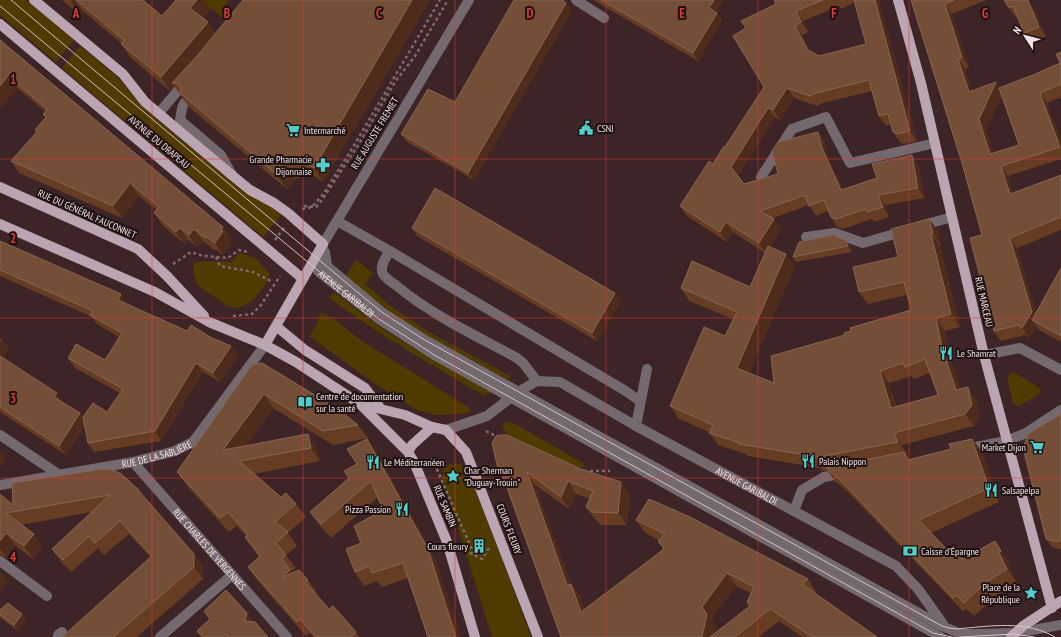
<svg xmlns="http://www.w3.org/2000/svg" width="1061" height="637" viewBox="0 0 1061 637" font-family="'PT Sans Narrow',sans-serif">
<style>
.green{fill:#4f3a00}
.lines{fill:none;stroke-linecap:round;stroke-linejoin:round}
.path{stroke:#816a6c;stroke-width:2.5;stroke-dasharray:3 3;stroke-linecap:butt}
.minor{stroke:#74696f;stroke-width:10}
.major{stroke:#bca5b2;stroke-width:10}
.tram{stroke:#d7c4c5;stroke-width:1}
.wall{fill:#663c22;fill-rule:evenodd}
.shaded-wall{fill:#4f2b1b}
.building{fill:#754e37;stroke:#896552;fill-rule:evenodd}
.grid{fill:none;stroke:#d93b3b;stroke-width:1;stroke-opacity:0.55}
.labels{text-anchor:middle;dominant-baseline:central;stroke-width:4;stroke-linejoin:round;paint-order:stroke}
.poi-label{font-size:10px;fill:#f5e3e4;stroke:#1d1112;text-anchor:start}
.street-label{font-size:10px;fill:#f5e3e4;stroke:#1d1112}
.grid-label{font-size:13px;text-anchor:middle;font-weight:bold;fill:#d93b3b;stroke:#1d1112;stroke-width:4;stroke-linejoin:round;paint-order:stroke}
</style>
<rect width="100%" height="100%" fill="#3d2426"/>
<path class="green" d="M0,0H26L74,40L56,62L0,15Z
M201,0H229L221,10L230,19L227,22Z
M80,46L115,75L147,111L179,138L240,188L271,207L281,215L263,237L62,68Z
M239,253L255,258L270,274L267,282L254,300L239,308L229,307L197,285L193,272L194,263L202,261L231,262Z
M356,260L373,273L365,284L392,307L427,331L510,376L508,380L424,334L393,314L345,277Z
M334,292L380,327L405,343L491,392L485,396C431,365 379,335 329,298Z
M321,312L335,320L362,341L468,407L471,411L469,413L444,415H434L417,410L374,383L309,336L315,328Z
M1013,372L1040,388L1041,390L1040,393L1020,406H1016L1013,402L1007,378L1011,373Z
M508,422L517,425L583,463L585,467H577L539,450L507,434L502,426L505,423Z
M452,463L460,464L467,470L500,553L531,637H492L442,477L444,469Z"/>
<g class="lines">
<path class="path" d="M304,206L316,207L322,200L357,147L395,82L415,56L448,0
M302,209L312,207L324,193L353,147L440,0
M275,240L284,228
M216,257L220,266L253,272L273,282
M173,264L191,252L204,256L228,258L239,250L248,252
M233,316L252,314L261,305L280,276
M486,431L498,437
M432,458L474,554
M584,471H610
M464,550L482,559L489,548"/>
<g class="minor">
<path d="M469,0L323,244L318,271L379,319L436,356L941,637"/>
<path d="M576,0L604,18"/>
<path d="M184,103L182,108L180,120L221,155L232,175"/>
<path d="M159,113L186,81"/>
<path d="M761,177L792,129L826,117L850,163L935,143"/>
<path d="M337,221L390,251"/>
<path d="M920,226L952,217"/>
<path d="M806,237L835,233L863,243L905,231"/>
<path d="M325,252L327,266L383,313L423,339L942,626L961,634H978L1015,633L1061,625"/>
<path d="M984,355L1020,348L1061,370"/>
<path d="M537,381L523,363L517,358C477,336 433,316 397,286C393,283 386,279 383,274C379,266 386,257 390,251L624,390L640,401"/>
<path d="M636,426L647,369"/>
<path id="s1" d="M446,430L487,416L518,392L537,381L560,382L636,426L896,566L918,589L943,624"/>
<path d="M0,435L58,474"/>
<path d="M966,449L1006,441L1026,433L1061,410"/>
<path id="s2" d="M133,462L287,637"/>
<path id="s3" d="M0,485L133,462L175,451L193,442L265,345"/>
<path d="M794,511L802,490L824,477L844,473"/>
<path d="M0,561L47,596"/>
<path d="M58,637V635L62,632"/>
<path d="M160,637L232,575"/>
</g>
<path class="major" d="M34,0L123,74L145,102L233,176L250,190L274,203L288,213L323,244L265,345
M898,0L921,83L984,355L1052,608
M0,24L303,279
M0,187L138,249L167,276L204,316
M0,224L155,292L209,322L265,345L296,362L360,404L408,452L414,462L447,542L475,637
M276,326L305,350L365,388L381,409
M360,404L405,415L432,427L446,430L466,452L538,637
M408,452L412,445L432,427
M1011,637L1023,626L1061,601"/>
<g class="tram">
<path d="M11,0L356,291L383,313L423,339L942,626L949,628L957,629C990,626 1026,620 1055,637"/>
<path id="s4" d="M0,6L333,283L379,319L436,356L933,633L952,637"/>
<path d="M960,637L1014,634L1034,637"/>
</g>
</g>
<path class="wall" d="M62,0H143L162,16L176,0H204L210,9L203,18L215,33L243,0H430L323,182L311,174L295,179L287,189L189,107L174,86L170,91L130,57L121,43L83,11L80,15Z
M593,0H723L716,12L722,20L698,61Z
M776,0H879L917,141L903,144L900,142L893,132L891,124L886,126L879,116L872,91L822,103L817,106L794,98L780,120L775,117L738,176L744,184L778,174L818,132L825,142L828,158L843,190L877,178L912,155L918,165L925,198L885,205L889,217L874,222L872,219L843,229L837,227L831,217L828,211L816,216L809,205L773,218L774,219L781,229L770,247L786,254L795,266L749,373L774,383L845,335L911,310L907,295L868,304L859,292L898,257L929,219L938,231L941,246H940L960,327L945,331L951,359L960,389L976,399L980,417L974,426L902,445L907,454H905L909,459L951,449L972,439L982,452L999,502L931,533L951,554L963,559L995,541L1004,554L1010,565L1009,567L1017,583L995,597L974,616L966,609L963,611L851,495L835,481L827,470L823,471L820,468L748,456L746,454L718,445L709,432L679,419L670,406L725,336L733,319L689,301L681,288L750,287L765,253L733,232L727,242L687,216L680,206L725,147L764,87L746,28L776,4ZM855,2L866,44L819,56L810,52L802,35L808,32L803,21L839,6L841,9ZM930,373L938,395L896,406L889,383L911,376L914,379Z
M911,0H986L952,14L969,67L965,69L972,91L996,82L1000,88L1033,75L1060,63L1061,52V97L1047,103L1061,140V159L1008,176L1013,193L1061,175V230L1017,248L1036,313L1061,268V342L1039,330L1036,326L1029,338L1025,335L1001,341L994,331L982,235L962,163ZM1002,95L1019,145L993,153L986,129Z
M1004,0L1035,10L1046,36L1031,43L1024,33L1017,17L1016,18L1009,8Z
M566,3L572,10L474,180L407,142L401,134L455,102Z
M0,40L232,239L230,241L231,244L223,255L215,249L214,250L203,241L197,247L188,240L185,244L163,226L154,213L157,210L139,196L122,218L19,173L11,161L36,132L35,130L46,118L43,114L45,111L17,88L0,108Z
M412,228L615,293L621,301L597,341L417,236Z
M845,240L849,245L852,252L796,262L793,257Z
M0,241L127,304L238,355L220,382L203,372L161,441L94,452L88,443L85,425L66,455L0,412V338L2,339L9,349L3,357L84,418L107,412L120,393L75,368L68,358L105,360L119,337L97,324L92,317L0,276Z
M252,365L358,425L368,438L333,445L273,408L246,446L308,434L317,448L320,461L254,474L281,497L296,504L306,517L288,533L297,546L286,555L296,568L292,571L293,573L308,580L317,593L316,594L329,609L356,632L359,637H313L310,633L306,636L257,580L248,567L259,557L245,537L246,536L237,526L229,532L187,486L177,472Z
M1061,414V550L1052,547L1046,539Z
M492,443L630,495L627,525H601L595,519L586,507L590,499L576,494L569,509L535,485L571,584L580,596L584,609L664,549L658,541L659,540L645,533L636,520L808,579L816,592L815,593L877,637H802L779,621L759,637H561L501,473L498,469ZM736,586L751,593L750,606L714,634L716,626L711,619Z
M377,453L437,563L408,578L382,587L377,581L364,586L355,572L361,543L383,510L378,497L331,538L320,526L310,512Z
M139,490L144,497L194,554L203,567V579L137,637H62L150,557L129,534L104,555L98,548L71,572L61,562L52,549L92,512L21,525L34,534L42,547L33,559L15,545L6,557L0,555V494L13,505Z
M0,610L22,614L26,619L18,631L1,618L0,617Z
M204,611L253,622L268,637H201L197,631L210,620Z"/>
<path class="shaded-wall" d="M72,0H75L83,11L80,15L71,2Z
M197,0H204L210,9L200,22L190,8Z
M412,0H430L323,182L314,168Z
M714,0H723L715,16L709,8Z
M875,0H879L917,141L910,131Z
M1028,0L1035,10L1046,36L1039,27Z
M566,3L572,10L474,180L468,173Z
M945,4L952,14L969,67L962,57Z
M796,11L803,21L808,32L801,22Z
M717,13L722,20L698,61L693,53Z
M208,22L217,36L172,83L174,86L170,91L161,77Z
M795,26L802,35L814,60L808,50Z
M958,59L965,69L976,102L969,92Z
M8,76L17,88L0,108V86Z
M996,82L1003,92L986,129L997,164L990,154L979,119Z
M787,88L794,98L780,120L773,110Z
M1040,93L1047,103L1061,140V148Z
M768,108L775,117L738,177L731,167Z
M818,132L825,142L828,158L848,200L841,190L822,148Z
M912,155L918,165L925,198L918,188Z
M285,165L295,179L287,189L277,175Z
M1001,166L1008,176L1017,204L1010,194Z
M130,183L139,196L122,218L113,206Z
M878,195L885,205L889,217L883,207Z
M774,219L781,229L766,253L759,243Z
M929,219L938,231L941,246L933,233Z
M726,222L733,232L727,242L720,232Z
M223,227L232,239L230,241L231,244L223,255L215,243L221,230Z
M180,228L188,240L185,244L176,232Z
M194,229L203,241L197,247L189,235Z
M931,234L940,246L960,327L951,314Z
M1010,238L1017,248L1038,322L1032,320L1036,326L1029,338L1022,328Z
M845,240L849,245L852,252L848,246Z
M786,254L795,266L746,380L737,368Z
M615,293L621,301L597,341L592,333Z
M121,294L127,304L118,300Z
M936,318L945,331L951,359L965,402L956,390L942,347Z
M2,339L9,349L1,361L0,360V342Z
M231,346L238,355L220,382L213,373Z
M196,363L203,372L161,441L155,431Z
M880,371L889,383L899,420L891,408Z
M968,387L976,399L980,417L974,426L965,414Z
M57,393L63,403L54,397Z
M264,394L273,408L233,464L223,450Z
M80,413L87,422L66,455L59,446Z
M894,433L902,445L907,454L898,442Z
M308,434L317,448L320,461L311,448Z
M367,439L377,453L437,563L461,637H456Z
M972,439L982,452L999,502L989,488Z
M1,449L5,454L2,468L0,465V455Z
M527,472L535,485L571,584L580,596L590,624L581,612L567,585Z
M568,481L576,494L569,509L561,497Z
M621,482L630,495L627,525L618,513Z
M6,533L15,545L6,557L0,549V541Z
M34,534L42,547L33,559L24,546Z
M995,541L1004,554L1010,565L1009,567L1017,583L1007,569L999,553Z
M194,554L203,567V579L194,567Z
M282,558L300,583L283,577Z
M0,571L8,582L0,592Z
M727,573L736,586L711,619L716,626L713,637H702V607Z
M247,613L256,625L245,621Z
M22,614L26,619L18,631L14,625Z"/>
<path class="building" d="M76,0H143L162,16L176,0H197L190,8L208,22L161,77L121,44L124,40Z
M243,0H412L314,168L301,160L285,165L277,175L180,93L181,89L179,85L176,83H172L197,56Z
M514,0H562L566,3L468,173L401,134L428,89L455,102Z
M601,0H714L709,8L717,13L693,53Z
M776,0H823L796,11L801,22L795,26L808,50L819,56L866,44L854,0H875L910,131L897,134L893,132L888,114L879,116L869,80L816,93L810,96L787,88L773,110L768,108L731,167L744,184L778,174L772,151L778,142L818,132L822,148L841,190L877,178L872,164L912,155L918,188L878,195L883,207L867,212L866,209L836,219L831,217L824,200L809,206L805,195L760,211L774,219L759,243L726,222L720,232L680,206L709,161L713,164L724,146L725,147L764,87L733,36L746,28L741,21L776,4L774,1Z
M911,0H954L945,4L962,57L958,59L969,92L996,82L979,119L990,154L1019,145L999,88L1033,75L1060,63L1056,54L1061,52V84L1040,93L1060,147L1001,166L1010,194L1061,175V217L1010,238L1032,312L1022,328L1018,325L994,331L970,238L982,235L962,163Z
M1004,0H1025V1L1028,0L1039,27L1024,33L1013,6L1009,8Z
M0,40L223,227L221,230L223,231L215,243L207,237L205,238L194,229L189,235L180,228L176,232L154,213L159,207L130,183L113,206L11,161L37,132L35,130L46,117L43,114L47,109L8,76L0,86Z
M435,188L615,293L592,333L412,228Z
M929,219L933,233L931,234L951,314L936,318L942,347L956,390L968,387L972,405L965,414L894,433L898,442L814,458L812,456L739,444L740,443L709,433L713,425L670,406L704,327L725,336L737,312L681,288L692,261L750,287L768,246L786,254L737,368L774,383L771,356L845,335L844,333L851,331L850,328L911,310L904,282L859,292L853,267L898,257L891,229ZM925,359L938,395L891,408L880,371L903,363L905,367Z
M833,235L845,240L848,246L793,257L799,242Z
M0,241L121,294L118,300L187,331L191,325L210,337L231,346L213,373L196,363L155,431L88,443L83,417L93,403L107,412L123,389L68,358L76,344L105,360L122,333L90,315L93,311L0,270Z
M1061,268V336L1032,320Z
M0,356L57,393L54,397L80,413L59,446L0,407Z
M262,363L338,409L358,425L323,431L264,394L223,450L308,434L311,448L239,461L281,497L286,493L296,504L275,522L288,532L276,543L286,555L282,558L290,570L283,577L299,570L308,580L305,582L329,609L333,606L356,632L351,637H316L300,619L297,622L248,567L260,556L245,537L248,535L228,512L220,518L177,472L252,365Z
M1061,414V540L1057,542L1046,539L1023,448L1028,434Z
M500,435H507L581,469L621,482L618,513L592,512L586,507L593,491L568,481L561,497L527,472L567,585L571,584L581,612L664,549L658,541L665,534L636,520L649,499L690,517L808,579L802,584L877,637H812L770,609L735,637H710L750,606L747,602L754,587L727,573L702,607L707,614L702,637H561L500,468L498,469L492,443L496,436Z
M367,439L428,549L456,637H428L403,563L372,573L370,566L355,572L346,549L361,543L354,526L383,510L371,481L321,524L310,512L349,478L344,471L357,464L347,449Z
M972,439L989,488L919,520L951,554L954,551L963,559L995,541L1001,551L999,553L1007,569L985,583L964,603L956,595L953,598L841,481L826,468L904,452L908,460L951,449L949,444Z
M102,469L112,470L120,473L139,490H138L194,554V567L113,637H62L152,556L120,521L95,543L89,536L63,560L52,549L110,495L6,513L34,534L24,546L6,533L0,541V494L13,505L12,483Z
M226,590L247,613L245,621L255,622L268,637H228L226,635L223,637H203L197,631L210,619L204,611Z
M8,603L22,614L14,625L0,615V610Z"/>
<path class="grid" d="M152,0V637M303,0V637M455,0V637M606,0V637M758,0V637M909,0V637M0,159H1061M0,318H1061M0,478H1061"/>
<defs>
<symbol id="civic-bare" viewBox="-9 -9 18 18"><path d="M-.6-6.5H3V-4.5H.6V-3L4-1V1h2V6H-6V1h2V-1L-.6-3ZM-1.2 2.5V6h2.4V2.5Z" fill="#54cdc8" stroke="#1d1112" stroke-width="2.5" paint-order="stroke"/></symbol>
<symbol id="supermarket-bare" viewBox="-9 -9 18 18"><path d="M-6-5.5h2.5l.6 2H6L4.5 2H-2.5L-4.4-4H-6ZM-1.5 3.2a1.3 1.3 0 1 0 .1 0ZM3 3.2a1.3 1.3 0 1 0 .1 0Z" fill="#54cdc8" stroke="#1d1112" stroke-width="2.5" paint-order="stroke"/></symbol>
<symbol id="pharmacy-bare" viewBox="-9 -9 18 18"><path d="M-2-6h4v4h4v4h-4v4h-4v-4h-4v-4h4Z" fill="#54cdc8" stroke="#1d1112" stroke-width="2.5" paint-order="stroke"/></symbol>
<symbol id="restaurant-bare" viewBox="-9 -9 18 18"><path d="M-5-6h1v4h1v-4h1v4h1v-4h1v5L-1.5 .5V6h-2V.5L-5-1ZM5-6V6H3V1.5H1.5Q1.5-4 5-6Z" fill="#54cdc8" stroke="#1d1112" stroke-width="2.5" paint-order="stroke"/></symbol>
<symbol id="library-bare" viewBox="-9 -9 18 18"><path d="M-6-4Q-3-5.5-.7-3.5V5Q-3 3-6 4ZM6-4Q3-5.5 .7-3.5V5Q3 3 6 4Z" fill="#54cdc8" stroke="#1d1112" stroke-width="2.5" paint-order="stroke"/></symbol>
<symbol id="sight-bare" viewBox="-9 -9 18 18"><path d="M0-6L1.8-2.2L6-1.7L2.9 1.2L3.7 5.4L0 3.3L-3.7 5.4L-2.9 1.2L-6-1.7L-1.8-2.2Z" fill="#54cdc8" stroke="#1d1112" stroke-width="2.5" paint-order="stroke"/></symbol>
<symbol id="building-bare" viewBox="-9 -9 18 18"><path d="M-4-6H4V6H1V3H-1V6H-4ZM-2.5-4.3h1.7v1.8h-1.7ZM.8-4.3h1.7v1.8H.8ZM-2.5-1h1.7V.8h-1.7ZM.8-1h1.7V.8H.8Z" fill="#54cdc8" stroke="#1d1112" stroke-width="2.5" paint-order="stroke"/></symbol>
<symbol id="bank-bare" viewBox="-9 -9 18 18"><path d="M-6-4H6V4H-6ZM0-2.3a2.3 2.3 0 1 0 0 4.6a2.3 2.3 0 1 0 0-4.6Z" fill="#54cdc8" stroke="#1d1112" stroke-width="2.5" paint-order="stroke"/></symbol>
</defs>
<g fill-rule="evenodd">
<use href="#civic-bare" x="576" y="118" width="20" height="20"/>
<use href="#supermarket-bare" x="283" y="120" width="20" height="20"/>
<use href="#pharmacy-bare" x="313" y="155" width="20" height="20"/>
<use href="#restaurant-bare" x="936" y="343" width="20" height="20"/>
<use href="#library-bare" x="295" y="392" width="20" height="20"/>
<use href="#supermarket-bare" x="1027" y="437" width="20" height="20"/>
<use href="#restaurant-bare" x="798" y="451" width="20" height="20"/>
<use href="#restaurant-bare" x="363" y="452" width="20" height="20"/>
<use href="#sight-bare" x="443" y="466" width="20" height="20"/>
<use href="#restaurant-bare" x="981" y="480" width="20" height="20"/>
<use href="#restaurant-bare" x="392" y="499" width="20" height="20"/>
<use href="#building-bare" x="469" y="536" width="20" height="20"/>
<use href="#bank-bare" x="900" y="541" width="20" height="20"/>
<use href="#sight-bare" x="1021" y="583" width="20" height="20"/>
</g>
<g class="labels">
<g class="poi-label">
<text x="597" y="128">CSNJ</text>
<text x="304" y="130">Intermarché</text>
<text x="312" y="159" text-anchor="end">Grande Pharmacie<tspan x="312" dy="12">Dijonnaise</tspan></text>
<text x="957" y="353">Le Shamrat</text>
<text x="316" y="396">Centre de documentation<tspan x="316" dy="12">sur la santé</tspan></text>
<text x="1026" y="447" text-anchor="end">Market Dijon</text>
<text x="819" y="461">Palais Nippon</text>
<text x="384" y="462">Le Méditerranéen</text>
<text x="464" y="470">Char Sherman<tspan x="464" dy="12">"Duguay-Trouin"</tspan></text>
<text x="1002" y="490">Salsapelpa</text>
<text x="391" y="509" text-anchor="end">Pizza Passion</text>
<text x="468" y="546" text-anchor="end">Cours fleury</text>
<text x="921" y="551">Caisse d'Épargne</text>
<text x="1020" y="587" text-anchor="end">Place de la<tspan x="1020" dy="12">République</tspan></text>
</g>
<g class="street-label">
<text transform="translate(375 133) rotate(-59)">RUE AUGUSTE FREMIET</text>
<text transform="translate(159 142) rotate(40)">AVENUE DU DRAPEAU</text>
<text transform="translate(87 214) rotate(24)">RUE DU GÉNÉRAL FAUCONNET</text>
<text stroke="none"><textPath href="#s4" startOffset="450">AVENUE GARIBALDI</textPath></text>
<text transform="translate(984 302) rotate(77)">RUE MARCEAU</text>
<text stroke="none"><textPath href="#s3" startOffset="160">RUE DE LA SABLIÈRE</textPath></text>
<text stroke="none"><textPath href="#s1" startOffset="341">AVENUE GARIBALDI</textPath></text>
<text transform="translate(445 506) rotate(67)">RUE SAMBIN</text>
<text transform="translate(509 529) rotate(69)">COURS FLEURY</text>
<text stroke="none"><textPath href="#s2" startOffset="116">RUE CHARLES DE VERGENNES</textPath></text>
</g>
</g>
<g class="grid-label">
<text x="76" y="18">A</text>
<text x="227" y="18">B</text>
<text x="379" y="18">C</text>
<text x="530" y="18">D</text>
<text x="682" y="18">E</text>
<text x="834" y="18">F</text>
<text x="985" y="18">G</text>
<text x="13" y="84">1</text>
<text x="13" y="243">2</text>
<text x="13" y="403">3</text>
<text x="13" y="562">4</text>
</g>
<g transform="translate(1025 36) rotate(306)" stroke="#1d1112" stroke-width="3" paint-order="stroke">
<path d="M0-3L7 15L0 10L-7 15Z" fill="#f5e3e4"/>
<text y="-6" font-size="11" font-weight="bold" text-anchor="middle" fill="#f5e3e4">N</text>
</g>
</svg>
